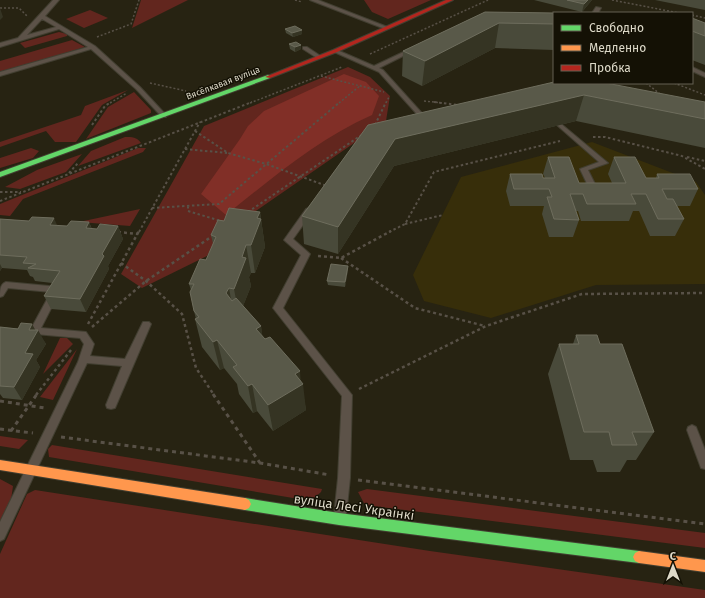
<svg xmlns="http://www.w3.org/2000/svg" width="705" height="598" viewBox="0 0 705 598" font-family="'Fira Sans',sans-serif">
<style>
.built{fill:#372e0a}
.green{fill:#62261e}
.forest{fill:#812f27}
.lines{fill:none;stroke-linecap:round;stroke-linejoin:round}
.lane-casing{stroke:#423f31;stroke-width:2}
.fast-casing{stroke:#423f31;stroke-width:2}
.slow-casing{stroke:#423f31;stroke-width:2}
.jam-casing{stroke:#423f31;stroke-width:2}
.path-far3{stroke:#585147;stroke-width:1.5;stroke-dasharray:2 2;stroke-linecap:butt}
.path-far2{stroke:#585147;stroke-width:2;stroke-dasharray:2.5 2.5;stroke-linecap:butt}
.path-far1{stroke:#585147;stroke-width:2.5;stroke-dasharray:3 3;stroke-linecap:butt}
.path{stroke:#585147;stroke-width:3;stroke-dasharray:4 4;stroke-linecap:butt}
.lane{fill:#5c5248;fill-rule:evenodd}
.fast{fill:#63d668;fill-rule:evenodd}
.slow{fill:#ff974d;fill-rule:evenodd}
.jam{fill:#b3261e;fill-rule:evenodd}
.wall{fill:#494a3a}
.shaded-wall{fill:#353423}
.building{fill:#595949;stroke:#6e6d5d}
.labels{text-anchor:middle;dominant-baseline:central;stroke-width:3;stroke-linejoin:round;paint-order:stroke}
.far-street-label{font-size:9px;fill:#ddd9c8;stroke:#141105}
.near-street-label{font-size:13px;fill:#ddd9c8;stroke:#141105}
</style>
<rect width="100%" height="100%" fill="#272312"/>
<path class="built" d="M592,142L696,182L705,195V284L596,285L491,318L424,301L413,275L461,177Z"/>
<path class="green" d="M141,0H188L132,28Z
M364,0H431L388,19L372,12Z
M90,10L108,18L84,28L66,19Z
M59,32L67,34V36L25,48L20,43Z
M72,40L85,47L0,73V61Z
M348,67L370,77L390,96L386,121L218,237L207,256L142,288L121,274L204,126Z
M128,90L102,105L76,142H55L46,131L0,147V142L81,115L85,106Z
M134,92L151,110V113L86,139L108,107Z
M125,137C132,137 137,137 141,143L78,166L91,151Z
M31,148L39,151L33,158L0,168V158Z
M138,148H146L143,152L23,199L10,216L0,215V204Z
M82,154L66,172L20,189L5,187L37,170Z
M140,209L130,226L79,222Z
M60,338H67L73,344L43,374Z
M77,349L53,400L40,397Z
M0,436L28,440L19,449L0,446Z
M52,445L322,489L321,492L311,501L49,457L48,449Z
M0,479L13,486L11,500L0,521Z
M367,489L705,533V548L365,505L358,492Z
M35,490L430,551L705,590V598H0V554L27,494Z"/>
<path class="forest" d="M344,74L366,82L379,96L372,115C318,139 272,178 226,215L201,194L240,139L248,126L264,111Z"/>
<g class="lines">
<defs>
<path id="lane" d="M53,0H59L45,16L95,46L140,87L166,115V117H162L136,89L91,49L0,76V72L88,47L59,29L0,47V43L18,38ZM42,19L56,27L27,35Z
M310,0H318L390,28L385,29Z
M596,7L601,8L598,13H592Z
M303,47H307L322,57L317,58L303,49Z
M412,48L417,49L379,68L383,70L429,121L430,122L427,124L425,123L379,72L332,51L337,50L374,66Z
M692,67L705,73V77L692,71Z
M560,123L608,163L588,170L597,188L596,190H590L580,169L599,162L558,126L557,125Z
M309,208L313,211L293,239L310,254L283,308L352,395L350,478L346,516L344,520L340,522L336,520L334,516L338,478L342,396L273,308L301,255L284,240L306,209Z
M6,282L60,287L61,289L41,328L86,332L94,344L90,356L125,359L143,322H149L151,324L115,408L111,409L107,408L106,405L122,366L87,363L4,539L0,541V522L78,362L84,344L80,338L24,333L22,330L24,327H32L51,292L8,288L3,296L0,297C0,291 0,284 6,282Z
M692,425L696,427L705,450V469L701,468L687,430L688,427Z"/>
<path id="fast" d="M268,75L270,76V78L0,177V172Z
M245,498L339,513L639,551L643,553L645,557L643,561L639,563L339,525L245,510L241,508L239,504L241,500Z"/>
<path id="slow" d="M0,460L245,498L249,500L251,504L249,508L245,510L0,470Z
M639,551L705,560V572L639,563L635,561L633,557L635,553Z"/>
<path id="jam" d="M446,0H453L337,52L270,78L265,77L333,50Z"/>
</defs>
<use href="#lane" class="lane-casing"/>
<use href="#fast" class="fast-casing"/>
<use href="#slow" class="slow-casing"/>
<use href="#jam" class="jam-casing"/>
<path class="path-far3" d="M295,0L302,2
M612,0L679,13
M0,8H19L27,16
M692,15L705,18
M97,37L131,24L139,0
M370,54L488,0
M321,76L384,92
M150,83L186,91
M646,83L660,94
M674,83L705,95
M424,101L443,103
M110,103L127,93
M250,103L342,67
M339,103L361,85
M386,103L389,97"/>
<path class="path-far2" d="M434,102L458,105
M92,125L105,106L111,102
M375,125L386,102
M195,131L228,153L266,164L327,186
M593,137H605L682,156L705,169
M185,149L227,153
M687,157L705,161
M69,173L78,163
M0,192H21
M0,201L252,102
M188,206V211L224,222
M152,208L219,204L340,102
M248,212L363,134
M405,224L443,215
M118,232H121
M139,232L200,122
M389,232L405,224L434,172L560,141"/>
<path class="path-far1" d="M118,232L138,234
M318,256L341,258L391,231
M341,258L415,308L485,326
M121,263L146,281L182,314L196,368L214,395
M88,324L139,231
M92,327L146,281L214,235
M359,389L486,326L582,294L705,293
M36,395L71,350"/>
<path class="path" d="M213,394L260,463
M0,401L45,408
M0,429L33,433
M11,431L37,394
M61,437L260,463L330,475
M358,480L705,524"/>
<use href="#lane" class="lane"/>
<use href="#fast" class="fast"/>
<use href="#slow" class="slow"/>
<use href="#jam" class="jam"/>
</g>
<path class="wall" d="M534,0H592L582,12Z
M655,0H705V10Z
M485,12L554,13V50L495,48L422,86L402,76L403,51Z
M692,18L705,23V65L692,60Z
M285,29L302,34L293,37L286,33Z
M289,44L301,49L295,52L290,49Z
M554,82L705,102V148L576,121L394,166L338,254L304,244L302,216L368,125Z
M548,157L579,183H612L608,174L614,157L646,178H656L657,174L698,189L690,206H677L684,219L675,236H650L639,211H633L629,221H581L578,211H576L579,220L573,237H549L542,214L544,206H510L506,191L510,174L545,178L543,174Z
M260,212L265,247L255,273H251L249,277L251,286L243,306L261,326L262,336L301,381L306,410L273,431L257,411L253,413L239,394L237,384L224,368L220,370L202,347L195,319H196L194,311L191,290L189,284L206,260L213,244L211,235L224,221Z
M0,219L29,221L57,226H67L89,222L92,229H97L118,226L123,239L108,266L109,269L86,312L51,309L44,296L52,283L35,281L33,277L30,276L27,270L2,268L0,271Z
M348,266V270L345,287L328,285L327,281Z
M0,327L36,330L46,344L36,360L40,367L22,400L3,398L0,394Z
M576,335L600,344L654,432L636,460H627L620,472H597L593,460H570L548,374L559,344H573Z"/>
<path class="shaded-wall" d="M588,0H592L582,12L584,4Z
M0,8L3,17L0,20Z
M499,23L495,48L422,86L425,61Z
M302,30V34L293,37L292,33Z
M301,45V49L295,52V47Z
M584,95L576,121L394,166L338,254V227L395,139Z
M260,212L265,247L255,273L251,245L257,218Z
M54,218L60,232L50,225Z
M89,222L94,236L86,228Z
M118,226L123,239L108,266L109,269L86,312L80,299L102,254Z
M246,245L251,273L249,277L251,286L239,316L234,289L242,257Z
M0,264L2,268L0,271Z
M348,266V270L345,287V282Z
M229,288L234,316L226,293Z
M32,324L37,333L38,330L46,344L36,360L40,367L22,400L14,387L25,353L29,330Z
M261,326L265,354L256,329Z
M217,340L224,368L220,370L213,342Z
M300,371L301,385L303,384L306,410L273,431L268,405L295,374Z
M252,384L257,411L253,413L248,386Z"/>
<path class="building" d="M567,0H588L584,4Z
M485,12L554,13V24L499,23L425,61L403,51Z
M692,18L705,23V36L692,31Z
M295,26L302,30L292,33L285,29Z
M296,42L301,45L295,47L289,44Z
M554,82V83H606L705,102V119L584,95L395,139L338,227L302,216L368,125Z
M548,157H569L579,183H626L614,157H635L646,178H659L657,174H690L698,189H662L667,199H673L684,219H658L646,194H631L636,204H587L583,194H570L579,220L554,219L547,197H552L549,189H514L510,174H542L543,178H555Z
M229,208L260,212L257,218L261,219L251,245H246L242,257L246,258L234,289L229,288L226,293L232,301L236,298L261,326L256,329L265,339L270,337L300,371L295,374L303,384L268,405L252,384L248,386L233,367L237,365L217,340L213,342L195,319L199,317L194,311L190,292L194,284H189L200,259L206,260L216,237L211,235L218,220L224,221Z
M32,217L54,218L50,225L67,226L71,221L89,222L86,228L97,229L100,224L118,226L102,254L104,256L80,299L44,296L60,271L28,268L36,264L23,263L27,257L0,255V219L29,221Z
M331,264L348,266L345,282L327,281Z
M21,323L32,324L29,330H38L25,353L33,354L14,387L0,386V327L18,329Z
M576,335H597L600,344H622L654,432H632L637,445H612L609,432H584L559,344H579Z"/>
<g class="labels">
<g class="far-street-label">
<text transform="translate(223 83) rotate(-21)">Вясёлкавая вуліца</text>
</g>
<g class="near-street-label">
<text transform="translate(354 507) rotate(8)">вуліца Лесі Украінкі</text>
</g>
</g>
<rect x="553" y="12" width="140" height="72" fill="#141105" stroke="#646153"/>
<rect x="561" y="25" width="20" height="6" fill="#63d668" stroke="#646153"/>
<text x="589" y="32" font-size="12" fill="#ddd9c8">Свободно</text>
<rect x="561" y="45" width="20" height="6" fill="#ff974d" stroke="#646153"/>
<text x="589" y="52" font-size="12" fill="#ddd9c8">Медленно</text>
<rect x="561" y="65" width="20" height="6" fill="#b3261e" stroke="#646153"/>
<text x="589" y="72" font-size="12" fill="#ddd9c8">Пробка</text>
<g transform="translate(673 566)" stroke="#141105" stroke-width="3" paint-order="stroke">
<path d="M0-3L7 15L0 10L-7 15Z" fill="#ddd9c8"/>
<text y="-6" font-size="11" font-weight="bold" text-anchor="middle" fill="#ddd9c8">С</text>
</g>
</svg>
